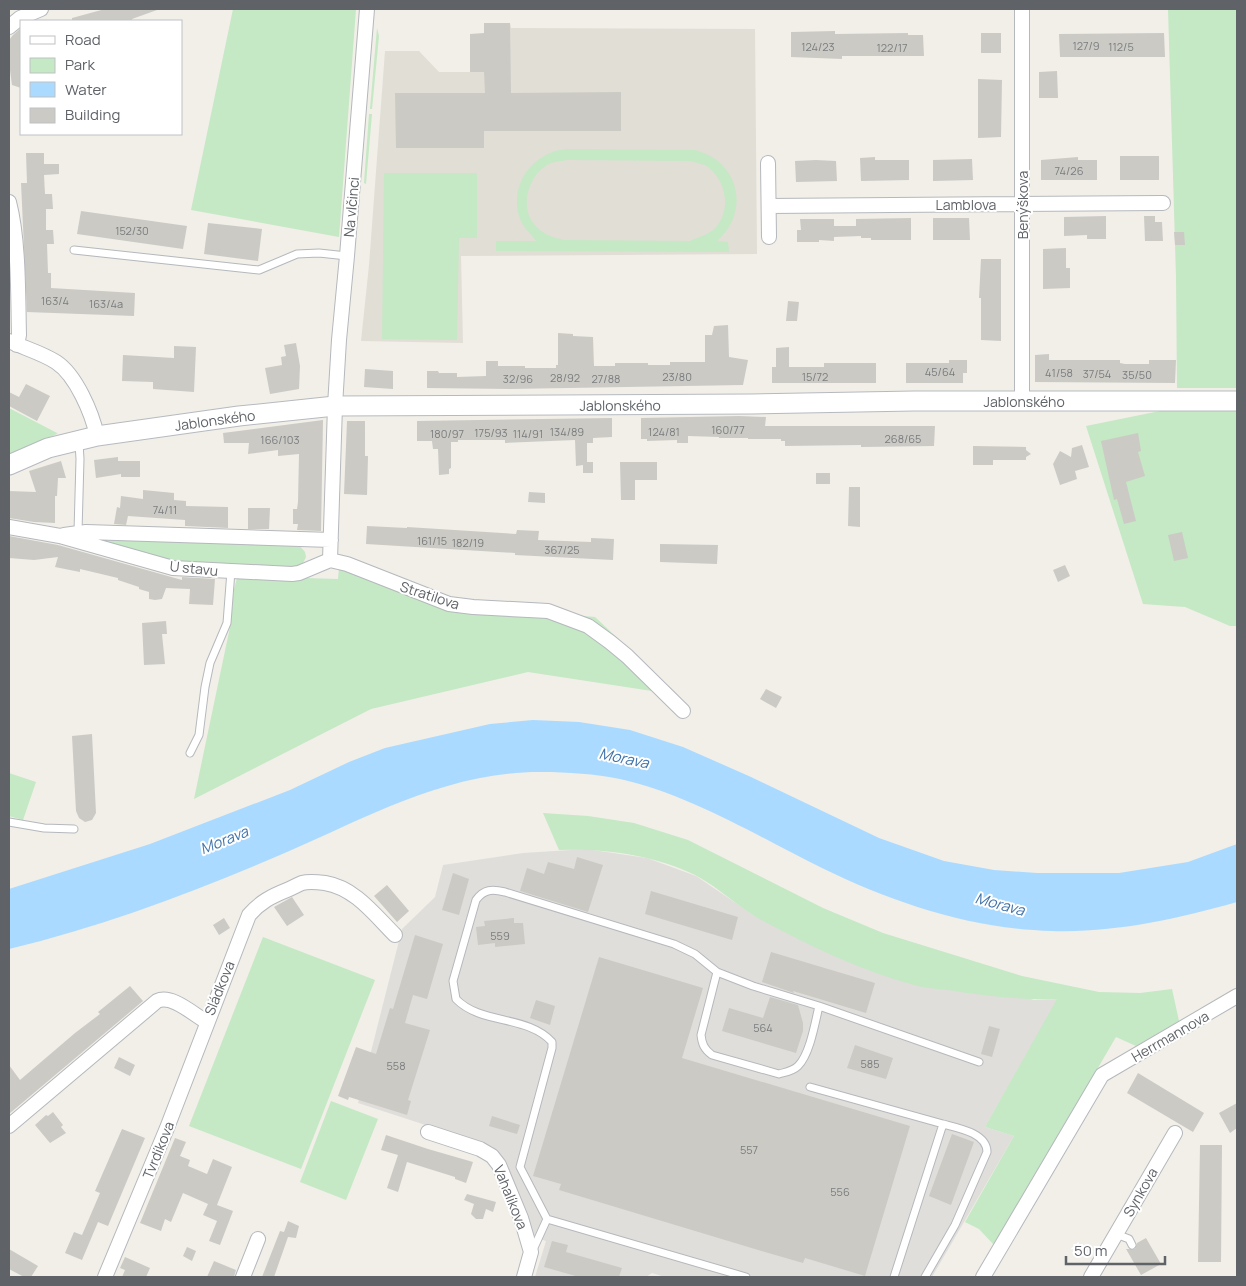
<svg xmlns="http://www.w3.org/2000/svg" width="1246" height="1286" viewBox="0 0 1246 1286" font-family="Manrope,sans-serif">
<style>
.industrial{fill:#e0deda}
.education{fill:#e1ded6}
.green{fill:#c5e8c5;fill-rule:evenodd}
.water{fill:#aadaff}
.building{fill:#cccac5}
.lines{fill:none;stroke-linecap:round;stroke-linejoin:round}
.lane-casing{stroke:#b5b8bc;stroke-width:9}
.street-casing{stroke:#b5b8bc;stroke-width:16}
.secondary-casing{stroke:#b6babf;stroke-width:21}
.lane{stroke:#fff;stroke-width:7}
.street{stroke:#fff;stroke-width:14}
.secondary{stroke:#fff;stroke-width:19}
.labels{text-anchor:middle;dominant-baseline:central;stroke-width:4;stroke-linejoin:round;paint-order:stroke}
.number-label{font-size:11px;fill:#7a7d7f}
.street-label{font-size:14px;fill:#5f6368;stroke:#fff}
.water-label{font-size:15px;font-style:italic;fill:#4174aa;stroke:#fff}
</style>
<rect width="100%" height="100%" fill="#f1efe8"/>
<path class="industrial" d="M586,849L647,858L696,876L752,914L1034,1000L1058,999L985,1127L1014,1136L932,1277H665L652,1273L646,1277H535L546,1241L529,1235L504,1164L493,1147L358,1103L402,929L435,897L443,865L523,853Z"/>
<path class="education" d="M484,23H510L511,28L755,29L757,254L461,256L463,343L361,341L369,265L385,51H419L439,72H484Z"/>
<path class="green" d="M233,9H356L339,237L191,210Z
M1168,9H1237V388H1177L1176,276Z
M377,28L379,36L372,109H370Z
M369,114H372L366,184L364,183Z
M568,149L695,150C739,161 751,211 717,241L728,242L729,252L496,251V241H536C531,234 523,227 520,219C508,185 533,151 568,149ZM568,160L690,161C696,163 704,164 708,167C726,181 731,208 717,226C711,234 699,237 690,241L565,240C553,238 542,234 534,224C519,206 529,174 549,164C555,161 562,161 568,160Z
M384,173H477V238H459L457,340L382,339Z
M9,408L57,433H58L55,435L9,454Z
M1237,410V626H1230L1185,607L1143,604L1086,426L1160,411Z
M97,537L299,545L305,552L306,557L302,565L297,568L179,564L97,541Z
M339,568L453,605L595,617L678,695L528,672L371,709L194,799L230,627L234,589L237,578L241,576L338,579Z
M9,773L36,782L23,820L9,816Z
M543,813L588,816L634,823L688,840L823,908L883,933L1022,976L1099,992L1140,993L1172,989L1179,1021L1136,1046L1116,1037L994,1245L979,1229L965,1222L1014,1136L985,1127L1057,999C1021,1000 984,996 948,990C937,989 925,988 914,985C862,971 812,947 765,922C740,909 720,888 695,875C654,855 604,848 559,850Z
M263,937L375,980L301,1169L189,1126Z
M331,1101L378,1119L346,1200L300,1182Z"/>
<path class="water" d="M533,720L579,722L630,730L683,747L751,777L879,838L944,861L994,870L1037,873H1119L1188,862L1237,844V902C1177,919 1114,933 1052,931C971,929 894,903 822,868C757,836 691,795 620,779C595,774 568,772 542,772C444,771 361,821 273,858C186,895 100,927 9,949V889L150,844L290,790L349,762L385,748L490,724Z"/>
<path class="building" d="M105,9H157V10L132,19V21H72V18Z
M484,23H510L511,93L621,92V131H484V148H396L395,93H485L484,72H470V34L484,33Z
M21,28V88L12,85L9,63V40L13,35Z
M835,31V34L908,33V35H923L924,56H842V59L791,57V32Z
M981,33H1001V53H981Z
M1164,33L1165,57H1060L1059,34Z
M1057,71L1058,98H1039V72Z
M978,79L1002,80L1001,137L978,138Z
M26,153H44V164H59V174L44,175L45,194H52L53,209H46V230H53L54,244H47L48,273H51V288L135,293L134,316L27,312L21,183H27Z
M1120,156H1159V180H1120Z
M875,157V160H909V180L861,181L860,158Z
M1078,157V160H1097V180H1041V160Z
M972,159L973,180L933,181V160Z
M816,160L836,161L837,181L796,182L795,161Z
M81,211L187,226L183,249L77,234Z
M1106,216V239H1087V235L1064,236V217Z
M1144,216H1155V222H1162L1163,241H1145Z
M911,218V240H871V238H861V236L834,237V241L819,240V242H797V230H801L800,219H834V226H856V219Z
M933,218H969L970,240H933Z
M208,223L262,229L258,261L204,254Z
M1174,232H1184L1185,245H1175Z
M1066,248V268H1070V288L1043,289V249Z
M981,259H1001V341L981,340V298H979Z
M788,301L799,302L797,321H786Z
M728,325L729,357L748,360L743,385L510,389L427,388V371H438L439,373H457V377L486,376V361H498V366H525V368H556V365H558V333L573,334V336L593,337L594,366H615V363H648V365H670V362H705V335H712L714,326Z
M296,343L300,366L299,389L270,394L265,368L282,365L281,357L286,356L284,345Z
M174,346L196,347L194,392L153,389V382L122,381L123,355L174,358Z
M789,347V367H824V363H876V383H772V367H776V348Z
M1049,354V360H1120V363L1125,364H1149V360H1176L1175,383L1035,382V355Z
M949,360H967V373H963V383H906V363H949Z
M365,369L393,371V389L364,387Z
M26,384L50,396L37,421L9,406V392L19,397Z
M739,416L766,417L765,426H935L934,446L861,447V445L785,446V441H781V439H748V438H719V437L688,436V443H677V440L647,441V439H641V418Z
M612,418V437L593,438V443H587V462H593V473H583V465L576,466L575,440L505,443V440H458V442H451V468L449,469V474L439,475L438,449H433L432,441H417V421Z
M323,420L321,531L297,530L298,524H293V509H297L298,502L299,454L278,456V450L248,454L249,443H224L223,433Z
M347,421H365V456H368L367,495L344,494Z
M1138,433L1141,451L1138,452L1145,476L1126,482L1136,521L1124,524L1117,499L1114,500L1101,441Z
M1082,445L1089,467L1075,471L1077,479L1060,485L1053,464L1060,451L1071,457L1072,448Z
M973,446L1026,447V450L1031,454L1026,457V460H993V465H973Z
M118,457V461H140V477H121V474L96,478L94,460Z
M61,461L66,478H58L57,496H55V523L34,522L9,518V491L36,492L29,471Z
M620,462H657V480H635V500H621Z
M816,473H830V484H816Z
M849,487H860V527L848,526Z
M143,490L174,493V500L186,501V506L228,507V528L185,526V520L128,516L126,525L114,524L117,507L120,508L121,496L143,499Z
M529,492L545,493V503L528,502Z
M248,508H270L269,529H248Z
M367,526L407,528V527L516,534L517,530L539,531L538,540L591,542V538L614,539L613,560L515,555V553L366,544Z
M1182,532L1188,558L1174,561L1168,535Z
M9,536L58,545L182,580V577L215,579L213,605L189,604L190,589L166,588L162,599L155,600L149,599V592L139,589V587L118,580V578L80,569V572L55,567L58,557L34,560L9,558Z
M660,544L718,545L717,564L660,562Z
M1065,565L1070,576L1058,582L1053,570Z
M166,621L167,634H162L165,664L144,665L142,623Z
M766,689L782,697L776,708L760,699Z
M92,734L96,813L92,820L85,822L79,818L76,811L72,736Z
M577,857L603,865L588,912L520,891L527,868L544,874L548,862L574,869Z
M453,873L469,879L459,915L442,910Z
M387,885L409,911L397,922L374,896Z
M651,891L738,917L732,940L645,914Z
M292,897L304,915L287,926L274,907Z
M224,918L230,928L219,935L213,925Z
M514,918V923H523L525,944L495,947V943L478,945L476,927L485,926L484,921Z
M415,935L443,944L427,999L413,995L405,1023L430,1030L408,1100L411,1101L407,1115L349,1097L348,1100L338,1096L356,1047L376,1054L390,1008L393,1009Z
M771,952L875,983L866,1013L793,991L794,993L762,982Z
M599,957L703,988L682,1058L910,1126L865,1276L805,1258L803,1263L765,1252L559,1190L561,1184L533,1176Z
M130,986L143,1001L9,1114V1065L20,1080L75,1033L100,1014L98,1012Z
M770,997L798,1005L803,1023V1031L796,1053L722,1031L729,1008L763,1018Z
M536,1000L555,1006L550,1025L530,1018Z
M989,1026L1000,1029L992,1057L981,1054Z
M855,1045L893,1058L886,1079L847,1068Z
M119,1057L135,1065L130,1076L114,1068Z
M1138,1073L1204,1113L1193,1132L1127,1093Z
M1237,1103V1128L1230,1133L1219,1113Z
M53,1112L63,1125L61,1127L66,1133L50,1143L35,1125L46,1115L48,1116Z
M492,1116L520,1125L517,1134L489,1126Z
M122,1129L145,1138L108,1226L98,1222L82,1260L65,1253L74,1232L82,1235L100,1193L95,1191Z
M952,1134L974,1142L951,1205L929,1196Z
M386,1135L428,1149L473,1162L466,1183L455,1179V1177L407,1162L398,1192L387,1188L398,1155L381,1150Z
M175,1138L186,1142L180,1156L190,1160L188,1166L207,1174L213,1159L232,1167L217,1205L233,1211L220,1245L209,1241L217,1221L203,1215L208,1204L183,1193L171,1222L165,1219L161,1231L140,1223Z
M1200,1145H1222L1221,1262H1198Z
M467,1194L496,1202L493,1212L486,1209L483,1219H476L471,1214L474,1204L464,1200Z
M288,1221L299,1226L296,1238L288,1237L274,1277H262L280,1231L284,1232Z
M1146,1238L1161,1264L1141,1275L1126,1249H1135L1137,1243Z
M552,1241L568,1245L566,1252L622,1268L619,1277H579L544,1267Z
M187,1247L196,1251L192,1261L183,1256Z
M9,1249L38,1266L31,1277H24L9,1269Z
M125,1257L150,1268L146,1277H122L125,1270L120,1268Z
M214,1261L236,1270L234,1277H207Z"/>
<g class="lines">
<defs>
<path id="lane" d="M74,250L259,270L297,254L319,253L347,256
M78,532L80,459L79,443
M190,753L199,735L205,687L210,663L227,623L231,571
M9,822L44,828L74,829
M819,1006L979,1062
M810,1087L943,1124
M547,1219L520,1167L552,1048V1042C528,1015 481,1025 456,999L453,981L476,900C484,889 492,889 505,892L674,944L695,954L717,972L701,1035C702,1044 704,1049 712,1055L779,1074C786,1072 793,1071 798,1066C810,1054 815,1023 819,1006L753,986L717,972
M1116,1234L1129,1239L1132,1245
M532,1252L547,1219L746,1277
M894,1277L943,1124C958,1128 987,1133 987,1152L955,1225L925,1277"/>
<path id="street" d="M9,27L20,18L41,9
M768,163L769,237
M9,202C19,241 18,294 19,335L17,345
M769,206L1163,203
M9,341C24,348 42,353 56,362C76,375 92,413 97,436
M1022,401V9
M9,527L60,536L173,568L292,574L299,573L330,560
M64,535L86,532L331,540
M330,560L335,406L339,340L347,256L367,9
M330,560L347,564L449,604L473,607L548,611L588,626L610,642L627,656L683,711
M9,1126L157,1001C172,994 194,1015 207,1022
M428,1132L480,1149L492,1156L499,1165L521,1218L531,1252L524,1277
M105,1277L167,1128L249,915C260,902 272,896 287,890C292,888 297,885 302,883C309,881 317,882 325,883C355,888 374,914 395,935
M243,1277L258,1239
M983,1277L1102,1075L1237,996
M1091,1277L1175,1133"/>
<g id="secondary">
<path id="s1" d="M9,465L48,448L97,436L239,416L335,406L752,404L914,401H1237"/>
</g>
</defs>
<use href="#lane" class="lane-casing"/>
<use href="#street" class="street-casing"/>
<use href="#secondary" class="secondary-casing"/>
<use href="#lane" class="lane"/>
<use href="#street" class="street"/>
<use href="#secondary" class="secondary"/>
</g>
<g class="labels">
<g class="number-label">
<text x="1086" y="45">127/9</text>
<text x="818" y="46">124/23</text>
<text x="1121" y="46">112/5</text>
<text x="892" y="47">122/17</text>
<text x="1069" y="170">74/26</text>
<text x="132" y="230">152/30</text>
<text x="55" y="300">163/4</text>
<text x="106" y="303">163/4a</text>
<text x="940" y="371">45/64</text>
<text x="1059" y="372">41/58</text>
<text x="1097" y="373">37/54</text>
<text x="1137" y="374">35/50</text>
<text x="677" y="376">23/80</text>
<text x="815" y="376">15/72</text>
<text x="565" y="377">28/92</text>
<text x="518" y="378">32/96</text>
<text x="606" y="378">27/88</text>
<text x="728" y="429">160/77</text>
<text x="567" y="431">134/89</text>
<text x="664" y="431">124/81</text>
<text x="491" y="432">175/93</text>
<text x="447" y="433">180/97</text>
<text x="528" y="433">114/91</text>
<text x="903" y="438">268/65</text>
<text x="280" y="439">166/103</text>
<text x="165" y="509">74/11</text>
<text x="432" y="540">161/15</text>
<text x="468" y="542">182/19</text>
<text x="562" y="549">367/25</text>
<text x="500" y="935">559</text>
<text x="763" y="1027">564</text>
<text x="870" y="1063">585</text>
<text x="396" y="1065">558</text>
<text x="749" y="1149">557</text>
<text x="840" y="1191">556</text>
</g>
<g class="street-label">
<text x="966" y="204">Lamblova</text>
<text transform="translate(1022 205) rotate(-90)">Benýškova</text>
<text transform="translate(351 207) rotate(-85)">Na vlčinci</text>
<text stroke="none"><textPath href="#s1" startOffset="1022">Jablonského</textPath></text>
<text stroke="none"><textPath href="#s1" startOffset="618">Jablonského</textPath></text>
<text stroke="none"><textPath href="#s1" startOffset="212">Jablonského</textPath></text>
<text transform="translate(194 568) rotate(6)">U stavu</text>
<text transform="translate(430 595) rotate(18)">Stratilova</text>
<text transform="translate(219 988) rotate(-68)">Sládkova</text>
<text transform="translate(1170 1036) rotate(-30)">Herrmannova</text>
<text transform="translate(158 1150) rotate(-68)">Tvrdíkova</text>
<text transform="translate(1140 1192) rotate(-60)">Synkova</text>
<text transform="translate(511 1197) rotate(68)">Vahalíkova</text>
</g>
<g class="water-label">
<text transform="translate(624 758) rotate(12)">Morava</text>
<text transform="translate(224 840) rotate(-22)">Morava</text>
<text transform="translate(1000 904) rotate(15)">Morava</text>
</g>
</g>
<rect width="1246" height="1286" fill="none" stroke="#5f6368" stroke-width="20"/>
<rect x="20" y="20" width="162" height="115" fill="#ffffff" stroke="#bfc1c3"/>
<rect x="30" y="36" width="25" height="8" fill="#ffffff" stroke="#bfc1c3"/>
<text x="65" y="45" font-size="15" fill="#5f6368">Road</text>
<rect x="30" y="58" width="25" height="15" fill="#c5e8c5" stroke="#bfc1c3"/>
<text x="65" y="70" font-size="15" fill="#5f6368">Park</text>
<rect x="30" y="82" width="25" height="15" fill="#aadaff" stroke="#bfc1c3"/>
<text x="65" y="95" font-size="15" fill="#5f6368">Water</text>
<rect x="30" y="108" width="25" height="15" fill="#cccac5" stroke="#bfc1c3"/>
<text x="65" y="120" font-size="15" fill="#5f6368">Building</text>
<path d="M1066 1256v8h99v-8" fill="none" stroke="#5f6368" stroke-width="2.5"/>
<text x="1074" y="1256" font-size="15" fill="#5f6368" stroke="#ffffff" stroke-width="4" paint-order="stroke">50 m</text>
</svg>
